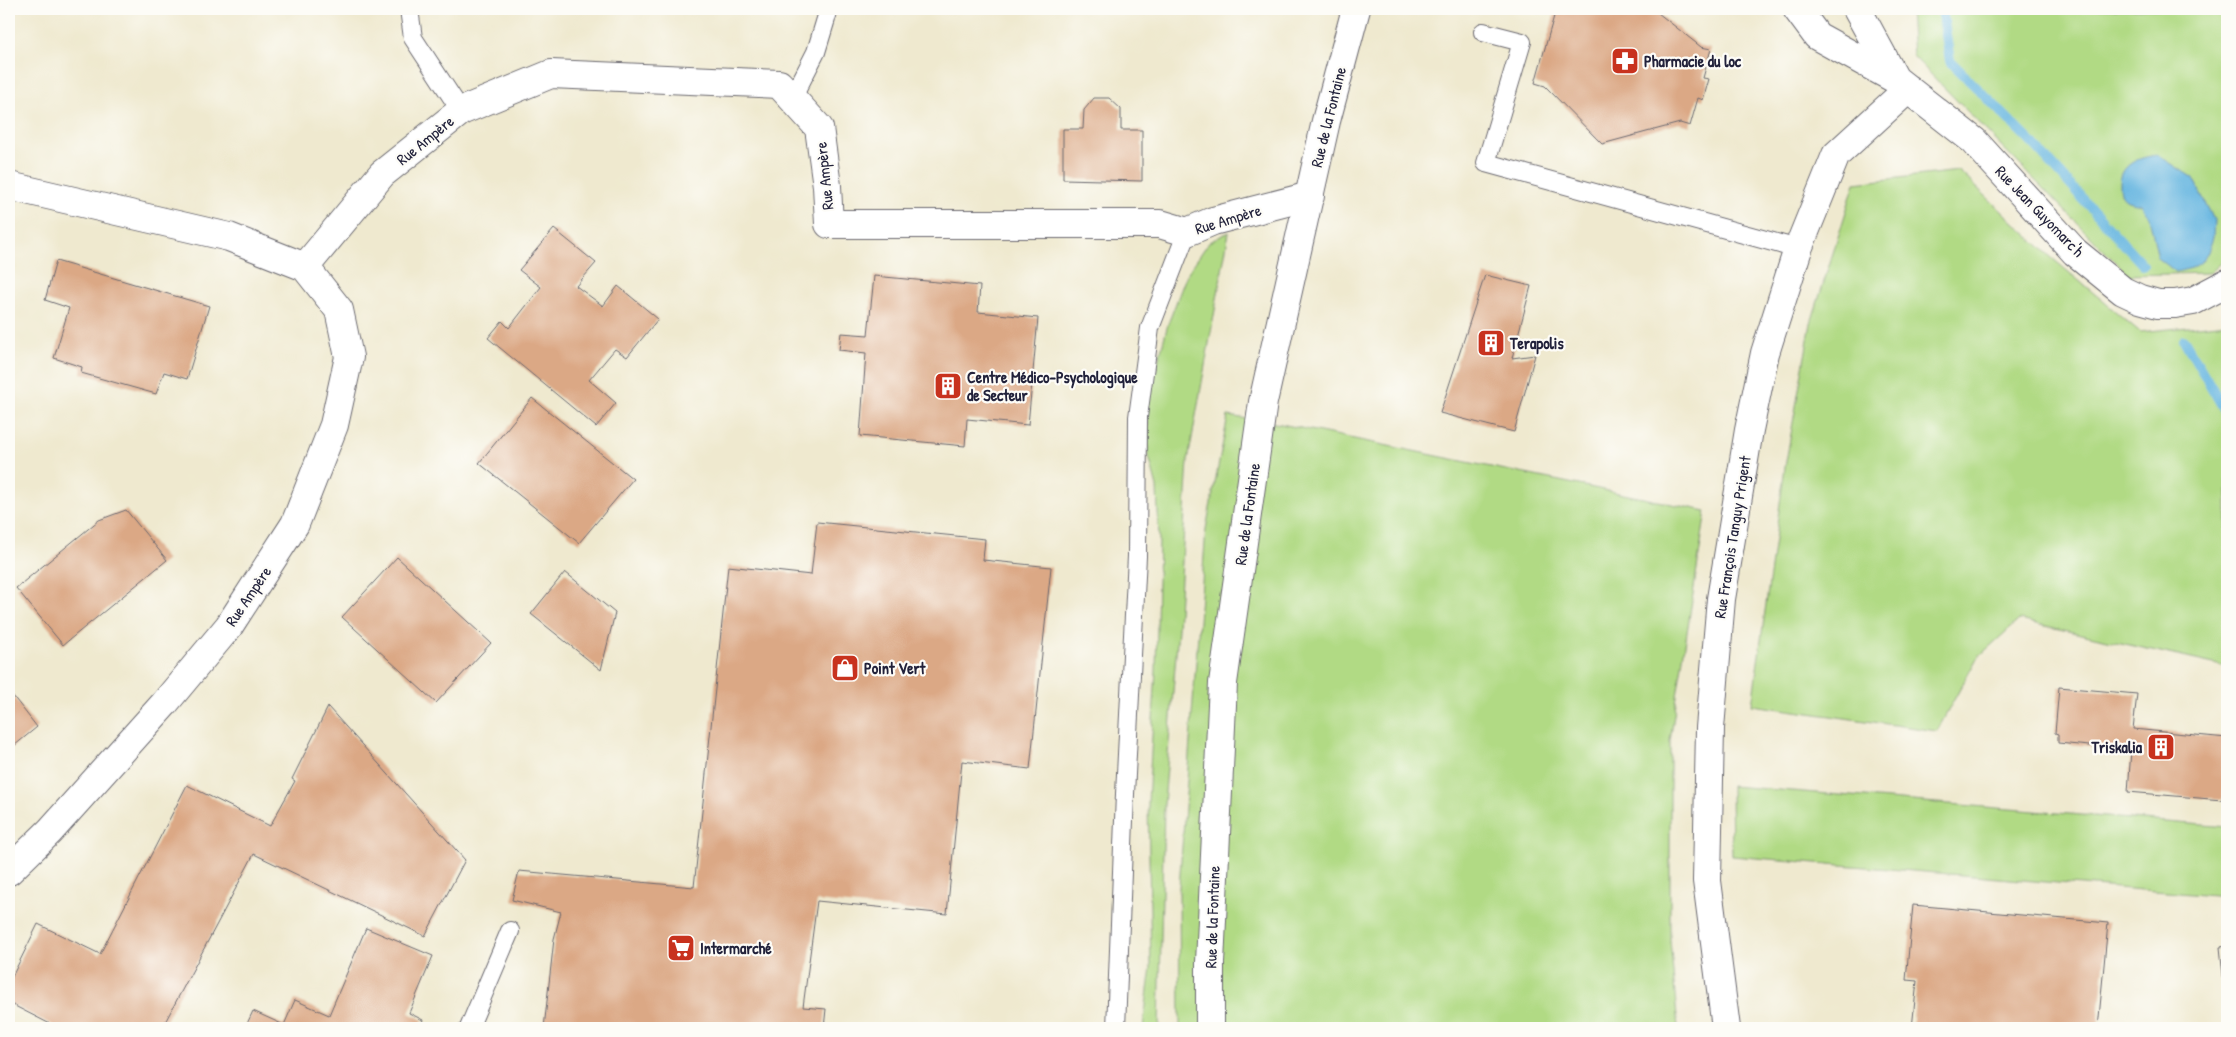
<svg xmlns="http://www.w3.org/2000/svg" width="2236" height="1037" viewBox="0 0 2236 1037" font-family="'Patrick Hand',sans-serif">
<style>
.green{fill:#b1da84;stroke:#6a7e60}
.water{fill:#65b5e0;stroke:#446c8e}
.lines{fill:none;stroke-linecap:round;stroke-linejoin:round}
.stream{stroke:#65b5e0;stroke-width:10}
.building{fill:#dba885}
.service-casing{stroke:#6a686f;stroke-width:20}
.minor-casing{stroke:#6a686f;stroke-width:30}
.secondary-casing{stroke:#6a686f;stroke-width:30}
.service{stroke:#fff;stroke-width:18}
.minor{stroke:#fff;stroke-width:28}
.secondary{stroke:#fff;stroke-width:28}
.labels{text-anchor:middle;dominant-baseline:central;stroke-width:4.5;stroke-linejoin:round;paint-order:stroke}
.poi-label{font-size:16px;font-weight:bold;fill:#22223b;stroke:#fdfcf7;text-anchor:start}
.street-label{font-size:16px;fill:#22223b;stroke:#fdfcf7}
</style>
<rect width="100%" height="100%" fill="#fdfcf7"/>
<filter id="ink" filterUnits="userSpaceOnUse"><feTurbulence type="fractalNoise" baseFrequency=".02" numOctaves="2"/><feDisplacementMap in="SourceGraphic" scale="10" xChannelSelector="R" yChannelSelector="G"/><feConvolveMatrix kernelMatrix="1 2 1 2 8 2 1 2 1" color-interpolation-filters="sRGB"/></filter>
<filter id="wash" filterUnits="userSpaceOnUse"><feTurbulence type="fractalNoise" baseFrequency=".0096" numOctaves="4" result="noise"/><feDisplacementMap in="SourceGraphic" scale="20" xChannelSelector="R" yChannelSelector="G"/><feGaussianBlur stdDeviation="1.12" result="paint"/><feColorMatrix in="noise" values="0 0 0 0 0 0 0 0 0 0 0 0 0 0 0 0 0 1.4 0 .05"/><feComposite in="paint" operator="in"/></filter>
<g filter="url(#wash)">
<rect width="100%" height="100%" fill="#efe9cf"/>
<path class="green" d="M1910,9H2227V258L2210,273L2128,275L1913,56Z
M1959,171L2052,258L2140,332L2227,323V667L2019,620L1977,658L1937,731L1752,705L1785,467L1811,323L1855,183Z
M1229,232L1188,460L1178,629L1164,805L1159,1028H1143L1151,967L1148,802L1156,670L1159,539L1157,487L1148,453V400L1168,324L1187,274L1209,242Z
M1228,416L1281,424L1706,511L1670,741V939L1678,1028H1180L1179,887L1206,529Z
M1731,786L2227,827V897L1732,856Z"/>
<path class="water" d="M2158,155L2193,178L2214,220L2213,238L2208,252L2200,263L2192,268L2176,272L2158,258L2149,217L2141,204C2137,203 2129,202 2126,200C2121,197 2120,191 2120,186C2119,164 2139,157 2158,155Z"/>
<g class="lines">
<path class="stream" d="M1942,9L1950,61L2034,145L2143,265
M2184,340L2227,414"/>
</g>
<g id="blocks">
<path class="building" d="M1556,9H1653L1701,47L1711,49L1703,78L1709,79L1703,100L1698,98L1690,126L1680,123L1602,144L1545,86L1535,83Z
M1094,98H1109L1121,109V130H1142V181L1063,179V129H1083L1084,110Z
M554,229L596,263L576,286L603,306L618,286L658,319L627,357L615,349L589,380L616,403L596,427L488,338L502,321L509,328L541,287L519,270Z
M56,261L209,306L187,379L164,372L156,394L81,373L82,367L54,358L69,308L45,300Z
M1485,275L1531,286L1512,358L1535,355L1514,432L1440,413Z
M874,276L980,286L978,312L1038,318L1028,425L967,419L965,446L860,436L866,353L839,350L841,333L868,335Z
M532,398L633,479L579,543L479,463Z
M126,510L167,560L63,645L16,588L99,520Z
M817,522L985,539L983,560L1051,567L1030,769L962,761L947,914L817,901L803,1007L826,1009L824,1028H544L554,939L561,912L512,900L519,871L694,887L728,566L811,575Z
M397,557L491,643L436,703L342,617Z
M565,572L615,613L601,670L531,614Z
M2059,687L2137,694L2133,729L2227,738L2222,800L2128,792L2131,750L2058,743V734L2055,733Z
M9,691L37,727L9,750Z
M328,707L465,860L425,936L254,854L162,1028H58L9,1003V983L38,924L100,954L187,785L270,826L295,781L292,779Z
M1913,905L2108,923L2098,1028H1912L1917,981L1906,980Z
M366,928L433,956L409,1013L423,1020L419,1028H245L253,1011L284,1025L295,1000L329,1015Z
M2227,946V1004H2226L2220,947Z"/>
</g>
</g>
<g filter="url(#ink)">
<use href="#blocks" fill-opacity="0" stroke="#6a686f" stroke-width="1"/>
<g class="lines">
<defs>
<path id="service" d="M409,9L413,38L461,111
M1483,32L1522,42L1486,163L1798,249
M792,99L816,52L829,9
M469,1028L510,931
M1116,1028L1125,794L1137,556L1138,417L1150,328L1187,232"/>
<path id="minor" d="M1797,9L1817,36L1895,79L1974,141L2075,252L2123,291L2140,299L2158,304H2175L2193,301L2227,283
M1857,9L1895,79
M9,186L229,237L305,267L339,310L349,357L334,425L295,524L229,626L164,704L50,831L9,871
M305,267L382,174L461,111L551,74L779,84L819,128L827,186L829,224H1160L1187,232L1213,221L1310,196
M1726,1028L1707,881L1710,728L1721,599L1749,430L1765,353L1798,249L1836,155L1908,89"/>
<path id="secondary" d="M1210,1028V963L1223,683L1263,402L1326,121L1356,9"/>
</defs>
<use href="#service" class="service-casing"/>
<use href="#minor" class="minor-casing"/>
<use href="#secondary" class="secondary-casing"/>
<use href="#service" class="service"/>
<use href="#minor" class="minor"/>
<use href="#secondary" class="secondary"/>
</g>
</g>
<defs>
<symbol id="pharmacy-square" viewBox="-11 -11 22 22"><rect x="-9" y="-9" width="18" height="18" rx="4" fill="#c8321e" stroke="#fdfcf7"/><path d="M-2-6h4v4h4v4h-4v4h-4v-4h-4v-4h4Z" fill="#fff"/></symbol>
<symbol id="building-square" viewBox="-11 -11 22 22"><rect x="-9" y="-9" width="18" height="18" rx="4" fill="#c8321e" stroke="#fdfcf7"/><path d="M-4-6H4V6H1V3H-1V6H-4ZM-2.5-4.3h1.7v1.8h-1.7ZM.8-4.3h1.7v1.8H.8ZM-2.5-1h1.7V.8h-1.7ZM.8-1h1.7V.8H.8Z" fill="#fff"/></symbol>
<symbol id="shop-square" viewBox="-11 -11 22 22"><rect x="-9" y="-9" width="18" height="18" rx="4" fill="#c8321e" stroke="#fdfcf7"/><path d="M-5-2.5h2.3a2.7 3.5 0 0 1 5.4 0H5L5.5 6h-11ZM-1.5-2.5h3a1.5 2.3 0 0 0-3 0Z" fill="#fff"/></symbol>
<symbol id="supermarket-square" viewBox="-11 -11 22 22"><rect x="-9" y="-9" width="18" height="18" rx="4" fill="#c8321e" stroke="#fdfcf7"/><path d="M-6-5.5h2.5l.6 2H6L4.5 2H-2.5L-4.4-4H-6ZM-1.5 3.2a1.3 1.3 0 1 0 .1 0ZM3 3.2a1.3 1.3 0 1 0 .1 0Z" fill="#fff"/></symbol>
</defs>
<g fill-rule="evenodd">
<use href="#pharmacy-square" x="1609" y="45" width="32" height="32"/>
<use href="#building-square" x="1475" y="327" width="32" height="32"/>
<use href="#building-square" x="932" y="370" width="32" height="32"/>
<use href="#shop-square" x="829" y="652" width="32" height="32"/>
<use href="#building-square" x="2145" y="731" width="32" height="32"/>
<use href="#supermarket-square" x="665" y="932" width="32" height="32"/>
</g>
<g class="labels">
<g class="poi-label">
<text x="1644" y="61">Pharmacie du loc</text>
<text x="1510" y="343">Terapolis</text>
<text x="967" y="377">Centre Médico-Psychologique<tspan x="967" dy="18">de Secteur</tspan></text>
<text x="864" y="668">Point Vert</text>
<text x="2142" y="747" text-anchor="end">Triskalia</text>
<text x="700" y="948">Intermarché</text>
</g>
<g class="street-label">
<text transform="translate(1328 117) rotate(-76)">Rue de la Fontaine</text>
<text transform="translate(425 140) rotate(-39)">Rue Ampère</text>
<text transform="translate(824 176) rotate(-96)">Rue Ampère</text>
<text transform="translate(2040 211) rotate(46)">Rue Jean Guyomarc'h</text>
<text transform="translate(1228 219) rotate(-17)">Rue Ampère</text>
<text transform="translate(1247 514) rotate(-82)">Rue de la Fontaine</text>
<text transform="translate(1732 537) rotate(-81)">Rue François Tanguy Prigent</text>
<text transform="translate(248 596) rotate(-56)">Rue Ampère</text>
<text transform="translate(1212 917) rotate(-88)">Rue de la Fontaine</text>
</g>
</g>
<rect width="2236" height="1037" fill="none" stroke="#fdfcf7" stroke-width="30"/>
</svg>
